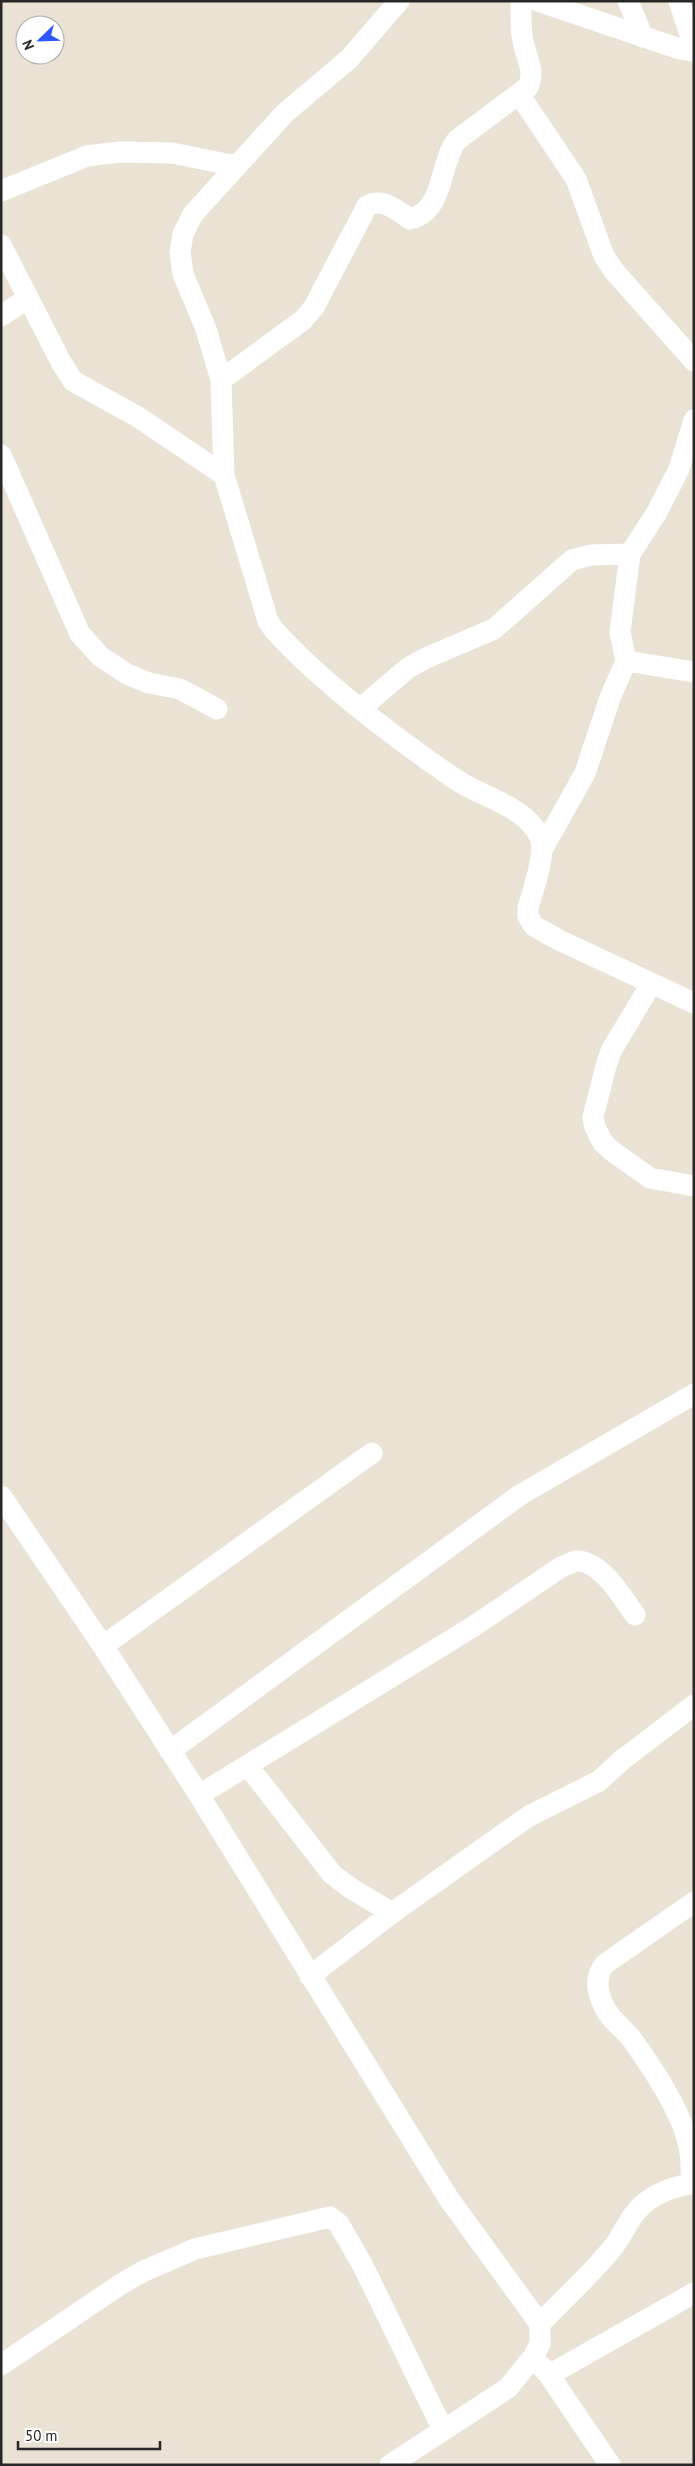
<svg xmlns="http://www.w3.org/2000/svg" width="695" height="2466" viewBox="0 0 695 2466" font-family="'PT Sans',sans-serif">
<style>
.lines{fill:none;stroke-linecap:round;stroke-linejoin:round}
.street{stroke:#fff;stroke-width:21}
</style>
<rect width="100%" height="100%" fill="#ebe2d6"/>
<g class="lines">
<path class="street" d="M399,1L349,59L285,113L193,214L183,234L180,252L183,274L206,329L221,380L224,475L268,621L274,630C324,685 394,737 455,779C481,797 523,805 539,835C548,851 533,889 528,908V916L534,926L559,940L694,1003
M538,1L680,49L694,51
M628,1L643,37
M679,1L694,47
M519,94L576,179L604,256L614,271L694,361
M1,191L87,156L120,152L172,153L236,166
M1,245L61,362L73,381L138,417L224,475
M1,316L28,298
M221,380L303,320L314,307L367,206C383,197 396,210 410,219C445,211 439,163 457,140L528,87C536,69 526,59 523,41C520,29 521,14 521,1
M1,455L80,634L101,657L127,674L149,683L180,689L217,709
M626,661L694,672
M360,709L408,668L426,658L494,629L572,560L591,555L630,554
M543,848L585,773L610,698L626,661L620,632L630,554L657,512L679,469L694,420
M651,984L611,1051L606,1066L593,1117L595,1127L603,1143L612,1151L650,1178L694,1186
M1,1496L103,1646L199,1795L449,2199L540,2324V2344L533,2357L508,2388L390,2465
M103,1646L372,1453
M170,1751L520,1495L694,1394
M248,1766L332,1874L349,1887L392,1913
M199,1795L474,1626L561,1567C566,1565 572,1562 576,1561C601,1560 623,1598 635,1615
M310,1976L392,1913L529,1816L599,1781L622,1760L694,1705
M691,2183C691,2173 692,2163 690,2153C686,2117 652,2067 631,2038C622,2027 610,2020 604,2006C597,1992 594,1977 605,1964L694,1902
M540,2324C564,2298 592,2274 614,2246C621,2237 626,2226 632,2217C646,2196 670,2187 694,2183
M1,2365L121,2284L144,2271L195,2249L330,2217L339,2224L363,2266L443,2430
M540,2365L549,2375L610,2465
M549,2375L694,2293"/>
</g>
<rect width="695" height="2466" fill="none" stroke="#272727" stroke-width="5"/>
<g transform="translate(40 40) rotate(247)"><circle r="24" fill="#ffffff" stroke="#a9a9a9"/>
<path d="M0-4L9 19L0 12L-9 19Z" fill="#3056ff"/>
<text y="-8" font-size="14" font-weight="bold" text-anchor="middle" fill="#272727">N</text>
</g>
<path d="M18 2441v8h142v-8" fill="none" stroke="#272727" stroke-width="2.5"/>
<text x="25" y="2441" font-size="15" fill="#272727" stroke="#ffffff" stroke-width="4" paint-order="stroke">50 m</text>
</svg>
